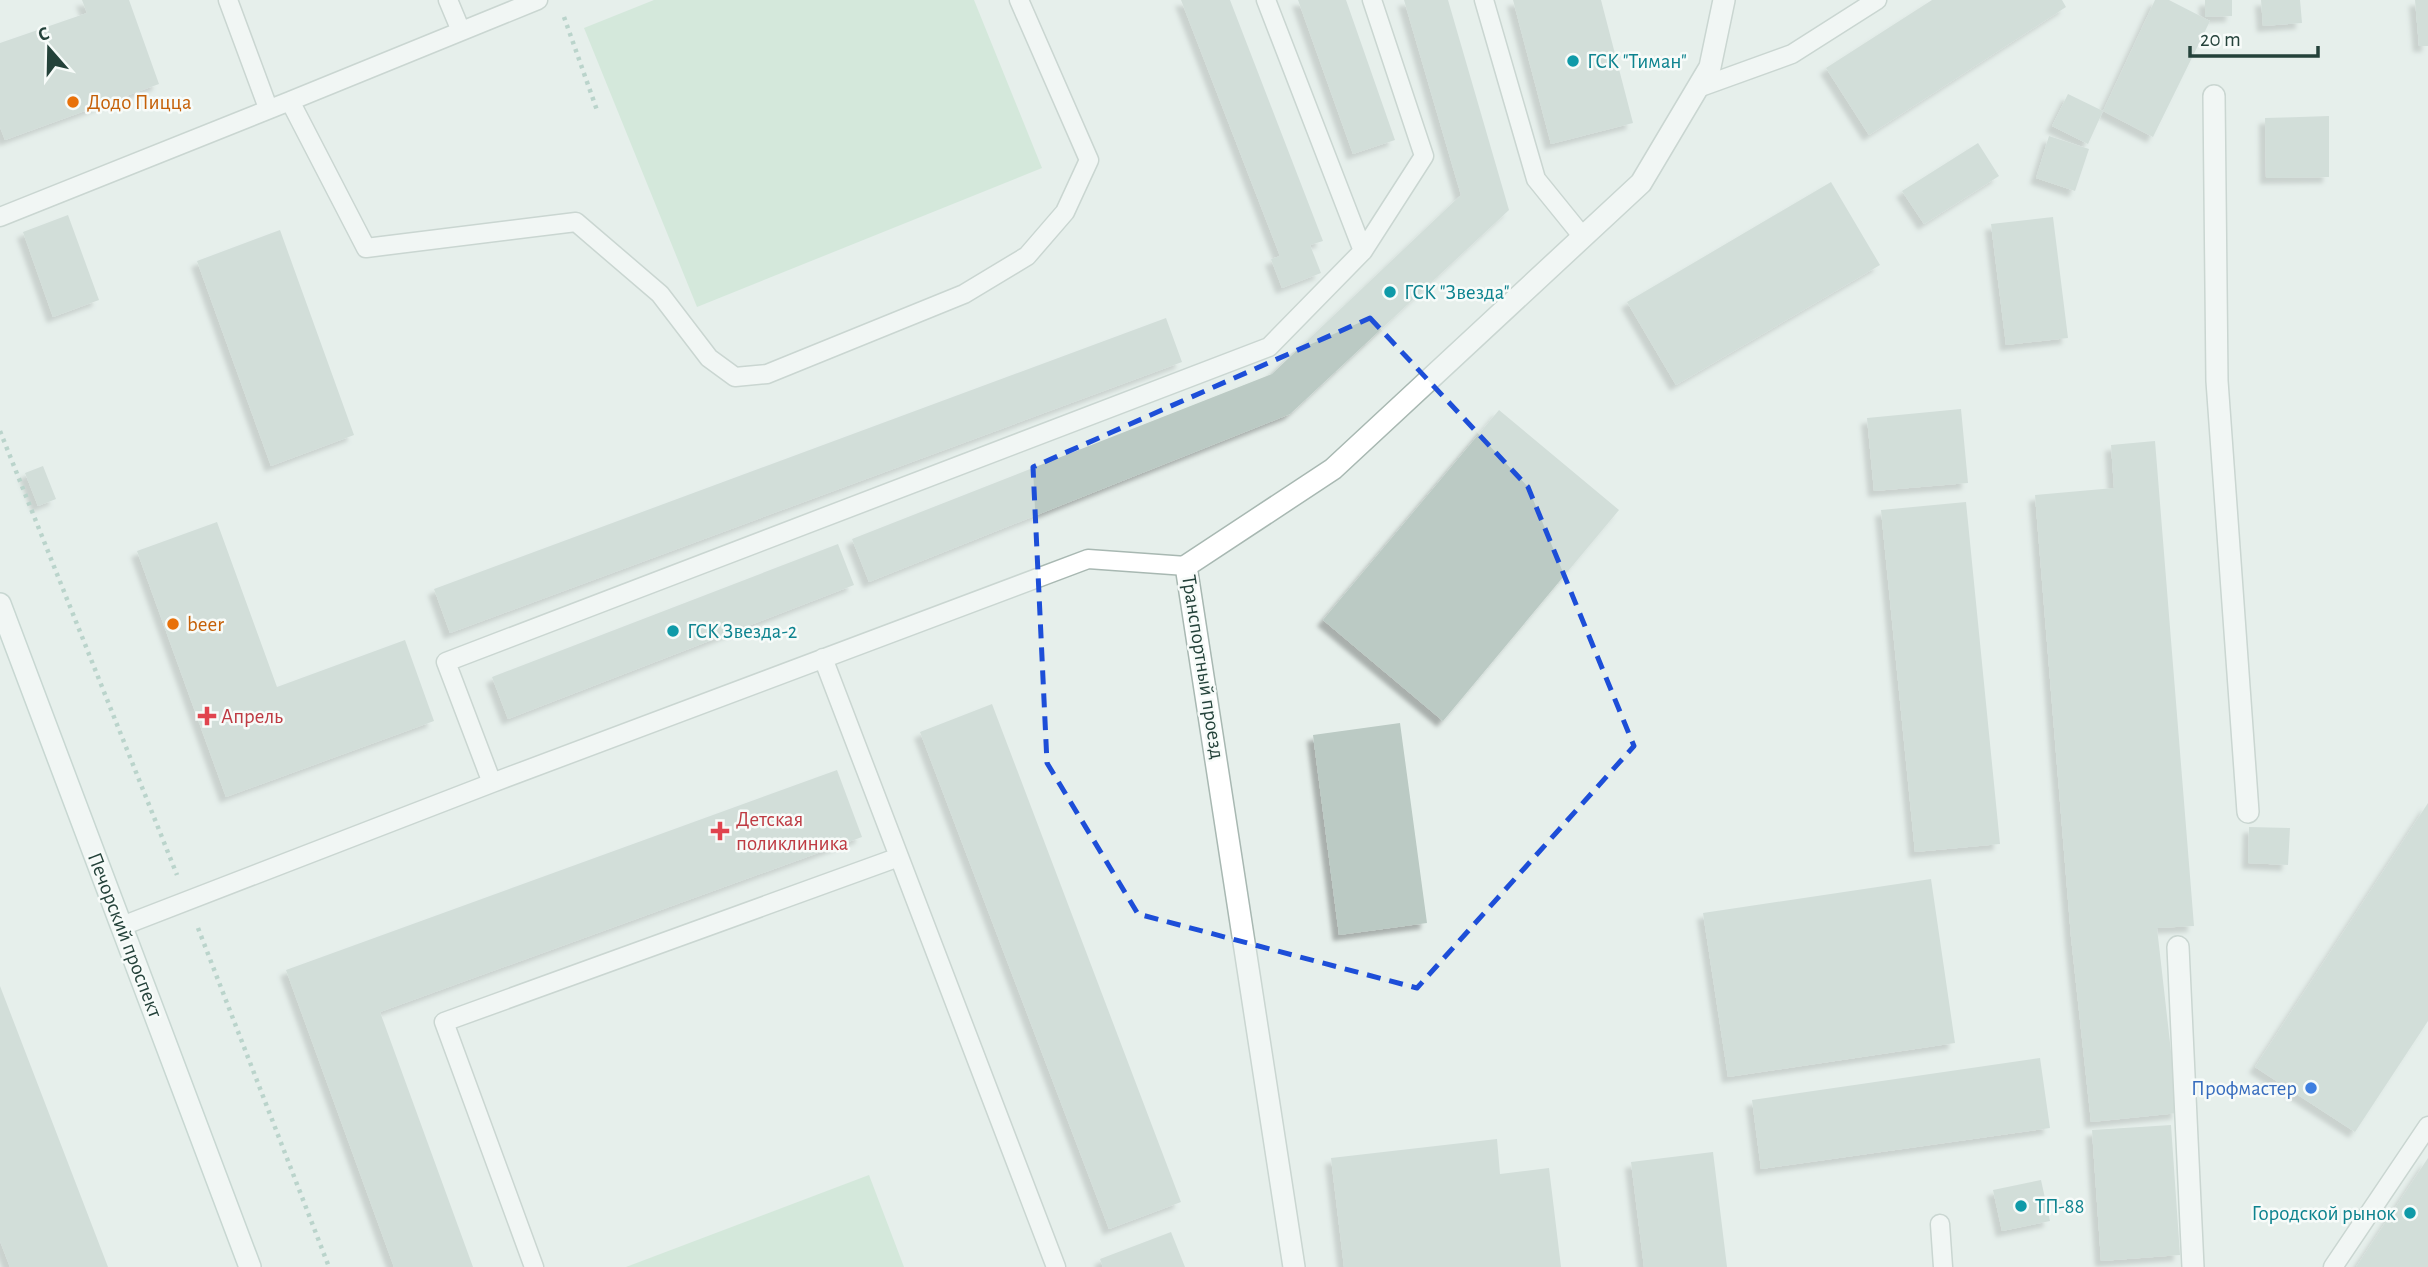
<svg xmlns="http://www.w3.org/2000/svg" width="2428" height="1267" viewBox="0 0 2428 1267" font-family="'Alegreya Sans',sans-serif">
<style>
.green{fill:#bfe0c8}
.building{fill:#bbcac4;filter:url(#shadow)}
.lines{fill:none;stroke-linecap:round;stroke-linejoin:round}
.service-casing{stroke:#a8b8b2;stroke-width:21}
.minor-casing{stroke:#a8b8b2;stroke-width:24}
.secondary-casing{stroke:#a4bbb3;stroke-width:24}
.path{stroke:#86b3a5;stroke-width:4.5;stroke-dasharray:3.5 5;stroke-linecap:butt}
.service{stroke:#fff;stroke-width:18}
.minor{stroke:#fff;stroke-width:21}
.secondary{stroke:#fff;stroke-width:21}
.marked{fill:none;stroke:#1d4ed8;stroke-width:5;stroke-dasharray:14 9;stroke-linejoin:round}
.culture-dot{fill:#0f9aa8;stroke:#f7fbf9;stroke-width:2.5}
.food-dot{fill:#e8710a;stroke:#f7fbf9;stroke-width:2.5}
.health-dot{fill:#e0444e;stroke:#f7fbf9;stroke-width:2.5}
.shop-dot{fill:#3f7fe0;stroke:#f7fbf9;stroke-width:2.5}
.labels{text-anchor:middle;dominant-baseline:central;stroke-width:5;stroke-linejoin:round;paint-order:stroke}
.culture-label{font-size:21px;fill:#0d838f;stroke:#f7fbf9;text-anchor:start}
.food-label{font-size:21px;fill:#c56008;stroke:#f7fbf9;text-anchor:start}
.street-label{font-size:21px;fill:#24423a;stroke:#f7fbf9}
.health-label{font-size:21px;fill:#be3a42;stroke:#f7fbf9;text-anchor:start}
.shop-label{font-size:21px;fill:#366cbe;stroke:#f7fbf9;text-anchor:end}
</style>
<defs>
<filter id="shadow"><feDropShadow dx="-6" dy="6" stdDeviation="2" flood-color="#0004"/></filter>
</defs>
<rect width="100%" height="100%" fill="#e6efeb"/>
<path class="green" d="M654,0H974L1042,168L697,307L584,28Z
M869,1175L904,1267H626Z"/>
<path class="building" d="M82,0H129L159,84L5,140L0,127V43L87,13Z
M1181,0H1230L1323,241L1310,245L1321,273L1282,288L1271,259L1280,256Z
M1298,0H1346L1395,140L1353,154Z
M1404,0H1448L1509,210L1290,414L869,582L852,539L1272,374L1461,195Z
M1513,0H1601L1633,123L1551,144Z
M1932,0H2062L2066,7L1869,135L1826,68Z
M2155,0H2169L2210,21L2153,137L2103,111Z
M2205,0H2232V16L2205,17Z
M2261,0H2300L2302,23L2263,26Z
M2415,0H2428V46H2419Z
M2068,94L2103,111L2088,144L2052,126Z
M2329,116V177L2266,178L2265,118Z
M2049,136L2089,149L2075,191L2036,178Z
M1978,143L1999,176L1924,224L1902,191Z
M1831,182L1880,265L1676,385L1627,302Z
M68,215L99,300L53,317L23,232Z
M2053,217L2068,338L2006,345L1991,224Z
M280,230L354,435L271,466L197,261Z
M1166,318L1182,362L450,633L434,589Z
M1961,409L1968,483L1874,491L1867,418Z
M1499,410L1619,510L1443,721L1323,620Z
M2155,441L2194,926L2157,928L2178,1113L2091,1122L2071,937L2035,495L2114,488L2111,445Z
M43,466L56,499L38,506L25,473Z
M1966,502L2000,844L1915,852L1881,510Z
M217,522L277,687L405,640L434,721L226,797L137,551Z
M838,544L854,585L508,719L492,677Z
M992,704L1181,1202L1109,1229L920,732Z
M1400,723L1427,923L1339,935L1313,735Z
M837,770L862,837L380,1012L473,1267H394L286,970Z
M2428,803V1021L2355,1132L2255,1067Z
M2249,827L2290,828L2288,865L2248,863Z
M1931,879L1955,1043L1728,1077L1703,913Z
M0,986L108,1267H10L0,1241Z
M2040,1058L2050,1128L1761,1169L1752,1100Z
M2171,1125L2180,1255L2101,1261L2092,1130Z
M1497,1139L1500,1174L1549,1168L1561,1267H1344L1331,1158Z
M1713,1152L1727,1267H1644L1631,1162Z
M2428,1158V1267H2356Z
M2041,1180L2050,1221L2002,1231L1993,1190Z
M1171,1232L1185,1267H1103L1100,1259Z"/>
<g class="lines">
<defs>
<path id="service" d="M228,0L268,108
M448,0L461,31
M1266,0L1363,251
M1484,0L1536,179L1583,237
M1698,88L1792,54L1877,0
M290,101L538,0
M0,217L290,101L366,248L576,222L660,294L709,358L735,377L767,374L964,294L1027,256L1065,212L1089,160L1019,0
M823,658L1056,1267
M492,783L446,662L1269,347L1363,251L1424,156L1372,0
M122,926L492,783L1088,559L1186,566
M1940,1224L1943,1267
M534,1267L444,1022L899,857
M2333,1267L2428,1126"/>
<path id="minor" d="M2214,96L2217,381L2248,812
M2178,947L2193,1267
M1294,1267L1186,566L1333,469L1641,183L1710,67L1724,0"/>
<path id="secondary" d="M0,604L250,1267"/>
</defs>
<use href="#service" class="service-casing"/>
<use href="#minor" class="minor-casing"/>
<use href="#secondary" class="secondary-casing"/>
<path class="path" d="M564,17L598,113
M0,431L177,875
M198,928L329,1267"/>
<use href="#service" class="service"/>
<use href="#minor" class="minor"/>
<use href="#secondary" class="secondary"/>
</g>
<path d="M0 0H2428V1267H0ZM1370,318L1528,487L1634,746L1417,988L1138,914L1047,763L1033,467Z" fill="#e6efeb" fill-opacity=".55" fill-rule="evenodd"/>
<path class="marked" d="M1370,318L1528,487L1634,746L1417,988L1138,914L1047,763L1033,467Z"/>
<g class="culture-dot">
<circle cx="1573" cy="61" r="7"/>
<circle cx="1390" cy="292" r="7"/>
<circle cx="673" cy="631" r="7"/>
<circle cx="2021" cy="1206" r="7"/>
<circle cx="2410" cy="1213" r="7"/>
</g>
<g class="food-dot">
<circle cx="73" cy="102" r="7"/>
<circle cx="173" cy="624" r="7"/>
</g>
<g class="health-dot">
<path d="M203.5 705.5h7v7h7v7h-7v7h-7v-7h-7v-7h7z"/>
<path d="M716.5 820.5h7v7h7v7h-7v7h-7v-7h-7v-7h7z"/>
</g>
<circle class="shop-dot" cx="2311" cy="1088" r="7"/>
<g class="labels">
<g class="culture-label">
<text x="1587" y="61">ГСК "Тиман"</text>
<text x="1404" y="292">ГСК "Звезда"</text>
<text x="687" y="631">ГСК Звезда-2</text>
<text x="2035" y="1206">ТП-88</text>
<text x="2396" y="1213" text-anchor="end">Городской рынок</text>
</g>
<g class="food-label">
<text x="87" y="102">Додо Пицца</text>
<text x="187" y="624">beer</text>
</g>
<g class="street-label">
<text transform="translate(1203 667) rotate(81)">Транспортный проезд</text>
<text transform="translate(125 935) rotate(69)">Печорский проспект</text>
</g>
<g class="health-label">
<text x="221" y="716">Апрель</text>
<text x="736" y="819">Детская<tspan x="736" dy="24">поликлиника</tspan></text>
</g>
<g class="shop-label">
<text x="2297" y="1088">Профмастер</text>
</g>
</g>
<g transform="translate(49 49) rotate(340)" stroke="#f7fbf9" stroke-width="5" paint-order="stroke">
<path d="M0-5L12 26L0 18L-12 26Z" fill="#24423a"/>
<text y="-10" font-size="19" font-weight="bold" text-anchor="middle" fill="#24423a">С</text>
</g>
<path d="M2190 46v10h128v-10" fill="none" stroke="#24423a" stroke-width="3.5"/>
<text x="2200" y="46" font-size="21" fill="#24423a" stroke="#f7fbf9" stroke-width="5" paint-order="stroke">20 m</text>
</svg>
